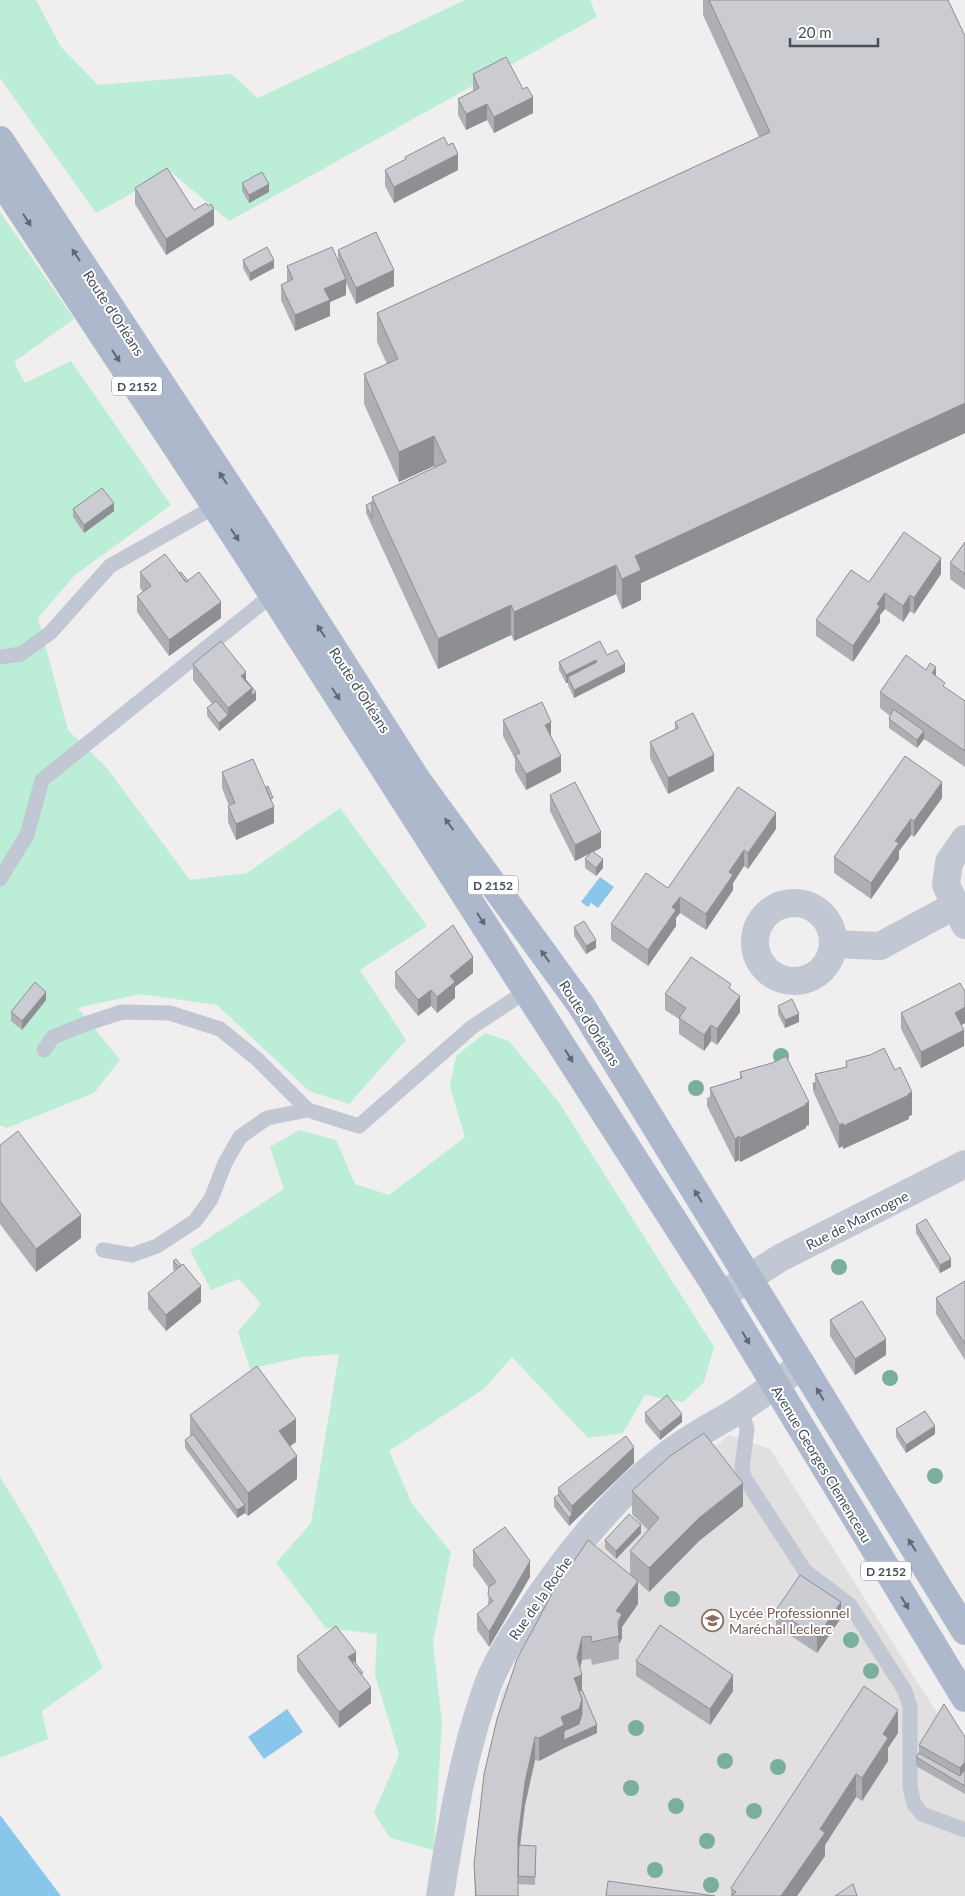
<svg xmlns="http://www.w3.org/2000/svg" width="965" height="1896" viewBox="0 0 965 1896" font-family="Lato,sans-serif">
<style>
.education{fill:#e1dfe0}
.green{fill:#bceed7}
.water{fill:#89c7ea}
.lines{fill:none;stroke-linecap:round;stroke-linejoin:round}
.service{stroke:#c1c7d3;stroke-width:15}
.minor{stroke:#c1c7d3;stroke-width:28}
.tertiary{stroke:#c1c7d3;stroke-width:28}
.primary{stroke:#adb8cc;stroke-width:28}
.tree{fill:#79af9c}
.wall{fill:#aeafb5}
.shaded-wall{fill:#8d8f93}
.building{fill:#caccd2;stroke:#8d8f93}
.oneway{fill:#606877}
.labels{text-anchor:middle;dominant-baseline:central;stroke-width:4;stroke-linejoin:round;paint-order:stroke}
.shield{fill:#fff;stroke:#7e838c;stroke-width:1}
.shield-label{font-size:12px;font-weight:bold;fill:#464e5b}
.street-label{font-size:14px;fill:#464e5b;stroke:#fff}
.education-label{font-size:14px;fill:#785e54;stroke:#fff;text-anchor:start}
</style>
<rect width="100%" height="100%" fill="#f0eeee"/>
<path class="education" d="M729,1435L770,1449L965,1757V1896H474L501,1694L596,1546Z"/>
<path class="green" d="M0,0H36L61,47L98,85L231,74L258,98L465,0H590L597,17L229,221L171,172L96,213L0,78Z
M0,212L74,319L14,362L25,383L71,361L171,505L75,575L38,618L68,730L106,767L190,880L247,873L340,808L427,926L360,970L406,1040L349,1104L309,1091L217,1005L140,994L78,1008L120,1060L94,1093L7,1128L0,1125Z
M485,1033L509,1041L558,1101L714,1347L704,1382L683,1402L645,1395L623,1433L588,1438L512,1357L484,1389L389,1451L412,1504L451,1552L433,1642L442,1723L434,1850L390,1838L374,1813L399,1755L375,1675L377,1634L326,1628L276,1563L311,1523L339,1354L303,1357L250,1369L238,1332L261,1304L239,1279L211,1290L190,1250L284,1189L270,1147L299,1130L336,1140L355,1184L389,1195L465,1137L450,1087L456,1056Z
M0,1477C39,1538 73,1602 103,1668L42,1711L48,1739L0,1758Z"/>
<path class="water" d="M600,877L614,887L598,908L591,903L588,907L581,902Z
M287,1709L303,1732L264,1759L248,1737Z
M0,1815L61,1896H0Z"/>
<g class="lines">
<path class="service" d="M0,657L21,654L50,633L110,566L216,506
M0,879L27,835L42,780L272,595
M44,1050L53,1037L85,1024L122,1012L170,1013L220,1029L257,1059L308,1110
M103,1250L132,1255L157,1246L195,1221L211,1199L225,1163L240,1137L267,1118L308,1110L359,1126L472,1027L528,990
M741,1408L747,1429L742,1467L744,1477L805,1571L850,1605L905,1691L910,1707V1787L914,1804L922,1814L965,1830"/>
<path class="minor" d="M965,839L949,862L946,885L965,925
M755 942a39 39 0 1 1 78 0a39 39 0 1 1-78 0Z
M834,944L880,946L954,906
M440,1896C451,1828 462,1759 485,1693C494,1665 510,1641 526,1617C565,1557 610,1500 667,1455C687,1439 712,1426 734,1413C758,1398 780,1381 802,1365"/>
<path class="tertiary" d="M721,1296L780,1258L965,1164"/>
<path class="primary" d="M0,140L260,534L417,780L581,1005L965,1631
M0,179L241,545L713,1282L965,1698"/>
</g>
<g class="tree">
<circle cx="781" cy="1056" r="8"/>
<circle cx="696" cy="1088" r="8"/>
<circle cx="839" cy="1267" r="8"/>
<circle cx="890" cy="1378" r="8"/>
<circle cx="935" cy="1476" r="8"/>
<circle cx="672" cy="1599" r="8"/>
<circle cx="851" cy="1640" r="8"/>
<circle cx="871" cy="1671" r="8"/>
<circle cx="636" cy="1728" r="8"/>
<circle cx="725" cy="1761" r="8"/>
<circle cx="778" cy="1767" r="8"/>
<circle cx="631" cy="1788" r="8"/>
<circle cx="676" cy="1806" r="8"/>
<circle cx="754" cy="1811" r="8"/>
<circle cx="707" cy="1841" r="8"/>
<circle cx="655" cy="1870" r="8"/>
<circle cx="711" cy="1885" r="8"/>
</g>
<path class="wall" d="M703,0H948L965,36V433L641,583V600L622,609L616,594L514,641L511,635L438,669L366,513V505L372,502V497L435,468L434,466L399,482L364,404V374L387,364L377,342V313L759,137L703,15Z
M473,74L533,113L494,133L487,120L466,130L458,115V99L473,91Z
M405,157L458,170L394,203L385,186V170L405,160Z
M242,183L269,192L249,203L242,191Z
M135,188L194,210L214,225L166,255L135,204Z
M338,250L394,286L356,304L346,283V295L330,302V316L295,331L281,300V285L287,282V266L338,260Z
M243,260L274,268L250,281L243,268Z
M73,509L114,511L84,533L73,517Z
M965,542V590L950,579V563Z
M140,572L179,573L188,581L221,618L169,656L137,612V596L143,592L140,588Z
M941,574L914,614L910,611L903,622L885,609L880,615V622L853,662L816,636V620L869,582Z
M607,655L625,672L574,698L568,685V683H566L559,670V662Z
M193,664L246,680L256,700L219,731L207,716V708L212,704L193,680Z
M936,676L945,688L965,701V767L924,739L917,748L889,728V719L890,716L880,708V692Z
M503,720L551,737L561,772L526,790L515,771V759L503,736Z
M675,722L714,771L668,794L650,758V742L675,729Z
M222,772L273,804L274,823L236,840L228,822V806H229L222,788Z
M550,795L601,848L593,852L603,868L596,876L585,868V859L590,853L575,861L550,811Z
M942,798L914,837L911,835L899,851V859L871,899L834,873V857Z
M776,829L748,869L744,866L733,883V890L706,930L680,913L676,918V926L648,966L611,940V924L668,888Z
M574,927L596,948L586,954L574,936Z
M395,972L473,973L455,987V998L437,1013L431,1006L418,1016L395,988Z
M731,990L740,1012L717,1045L711,1041L704,1051L679,1034V1019L665,1010V994Z
M965,992V1023L961,1025L964,1046L921,1068L901,1029V1013Z
M46,1000L22,1030L11,1021V1012Z
M778,1006L799,1022L785,1028L778,1014Z
M846,1061L912,1115L909,1116V1119L843,1149V1146L839,1148L813,1091V1083H815V1074L846,1067Z
M740,1072L809,1125L806,1126V1128L740,1162L739,1160L735,1162L707,1106V1098L710,1097V1088L740,1079Z
M0,1145L81,1238L36,1272L0,1224Z
M916,1225L951,1267L940,1273L916,1233Z
M176,1259L201,1302L166,1331L148,1309V1293L175,1271L173,1269V1261Z
M965,1281V1360L936,1314V1298Z
M830,1320L886,1355L855,1375L830,1336Z
M645,1413L682,1422L660,1440L645,1422Z
M190,1415L296,1442L290,1446L297,1479L248,1516L245,1513L237,1518L185,1448V1440L190,1436Z
M896,1429L935,1434L906,1453L896,1437Z
M634,1463L569,1526L554,1507V1498L558,1495V1488Z
M632,1491L743,1506L699,1541L649,1592L638,1582V1604L622,1627V1638L619,1644V1659L592,1665L591,1659L582,1660L580,1668L582,1690L597,1733L564,1748L539,1761L535,1760L525,1805L520,1845L536,1854L535,1885L518,1884V1896H475L474,1864L497,1719L630,1574V1551L648,1530L632,1514Z
M641,1533L616,1559L605,1548V1540Z
M473,1550L530,1577L489,1647L477,1630V1614L488,1605L489,1588L473,1566Z
M776,1610L841,1618L817,1653L776,1626Z
M297,1656L356,1663L363,1677L371,1703L339,1728L297,1671Z
M636,1661L733,1691L710,1725L636,1676Z
M898,1733L888,1748V1761L862,1801L856,1797L825,1845V1856L797,1896H731V1888Z
M965,1737V1794L916,1766V1757L919,1753V1745Z"/>
<path class="shaded-wall" d="M533,97V113L494,133V117Z
M487,104V120L466,130V114Z
M458,154V170L394,203V187Z
M269,184V192L249,203V195Z
M214,209V225L166,255V239Z
M274,260V268L250,281V273Z
M394,270V286L356,304V288Z
M346,279V295L330,302V316L295,331V315L324,289Z
M965,403V433L641,583V600L622,609V579L635,556Z
M434,436V466L399,482V452Z
M114,503V511L84,533V525Z
M941,558V574L914,614V598Z
M616,565V594L514,641V612Z
M885,593V609L880,615V622L853,662V646L877,604Z
M910,595V611L903,622V606Z
M221,602V618L169,656V640Z
M511,605V635L438,669V639Z
M596,660V668L568,677V683H566V675Z
M625,664V672L574,698V690Z
M936,667V683L932,673Z
M246,672V688L241,676Z
M252,688L256,692V700L219,731V723L228,715V708Z
M551,722V737L545,725Z
M924,731V739L917,748V740Z
M714,755V771L668,794V778Z
M561,756V772L526,790V774Z
M942,782V798L914,837V821Z
M274,807V823L236,840V824Z
M776,813V829L748,869V853Z
M911,819V835L899,851V859L871,899V883L895,841Z
M601,832V848L575,861V845Z
M744,850V866L733,883V890L706,930V914L729,872Z
M603,859V868L596,876V868Z
M680,897V913L676,918V926L648,966V950L672,907Z
M596,940V948L586,954V946Z
M473,957V973L455,987V998L437,1013V997L450,976Z
M431,990V1006L418,1016V1000Z
M46,992V1000L22,1030V1021Z
M740,996V1012L717,1045V1029Z
M965,1007V1023L955,1029V1013Z
M799,1014V1022L785,1028V1020Z
M711,1025V1041L704,1051V1035Z
M964,1030V1046L921,1068V1052Z
M912,1092V1115L909,1116V1119L843,1149V1126Z
M809,1102V1125L806,1126V1128L740,1162V1138Z
M843,1123V1146L839,1148V1125Z
M739,1136V1160L735,1162V1139Z
M81,1215V1238L36,1272V1249Z
M951,1259V1267L940,1273V1265Z
M201,1286V1302L166,1331V1315Z
M886,1339V1355L855,1375V1359Z
M682,1414V1422L660,1440V1432Z
M296,1419V1442L279,1454V1431Z
M935,1426V1434L906,1453V1445Z
M634,1447V1463L569,1526V1518L572,1514V1506Z
M297,1456V1479L248,1516V1493Z
M743,1483V1506L699,1541L649,1592V1568L699,1518Z
M245,1505V1513L237,1518V1510Z
M641,1525V1533L616,1559V1551Z
M530,1561V1577L489,1647V1632Z
M638,1581V1604L622,1627V1638L619,1644L616,1611Z
M841,1602V1618L817,1653V1637Z
M582,1637V1660L578,1676L582,1675V1698L574,1678L577,1657Z
M356,1652V1668L348,1657Z
M733,1675V1691L710,1725V1709Z
M371,1687V1703L339,1728V1712Z
M582,1699L597,1725V1733L564,1748L539,1761V1738L561,1717Z
M898,1710V1733L888,1748V1761L862,1801V1778L883,1734Z
M535,1737V1760L525,1805L518,1861V1838L525,1782Z
M965,1762V1778L960,1784V1768Z
M856,1774V1797L825,1845V1856L797,1896H781L820,1829Z"/>
<path class="building" d="M709,0H948L965,36V403L635,556L641,570L622,579L616,565L514,612L511,605L438,639L372,497L446,462L434,436L399,452L364,374L398,359L377,313L770,132Z
M506,57L523,89L527,87L533,97L494,117L487,104L466,114L458,99L479,88L473,74Z
M444,137L448,145L453,143L458,154L394,187L385,170L406,159L405,157Z
M167,168L194,210L206,203L208,206L211,204L214,209L166,239L135,188Z
M262,172L269,184L249,195L242,183Z
M376,232L394,270L356,288L338,250Z
M267,247L274,260L250,273L243,260Z
M332,247L346,279L324,289L330,300L295,315L281,285L293,279L287,266Z
M102,488L114,503L84,525L73,509Z
M372,502V518L366,505Z
M904,532L941,558L914,598L910,595L903,606L885,593L877,604L880,606L853,646L816,620L851,570L869,582Z
M965,542V574L950,563Z
M165,554L186,582L199,572L221,602L169,640L137,596L151,586L140,572Z
M181,572L188,581L186,582L179,573Z
M221,641L246,672L241,676L252,688L228,708L193,664Z
M600,641L607,655L617,650L625,664L574,690L568,677L597,662L596,660L566,675L559,662Z
M906,655L926,670L930,663L936,667L932,673L945,683L943,686L965,701V751L880,692Z
M245,680H246L256,692L252,696V688Z
M216,701L228,715L219,723L207,708Z
M542,702L551,722L545,725L561,756L526,774L515,755L520,753L503,720Z
M893,709L924,731L917,740L889,719Z
M693,713L714,755L668,778L650,742L678,728L675,722Z
M905,756L942,782L914,821L911,819L895,841L899,843L871,883L834,857Z
M253,759L274,807L236,824L228,806L235,803L222,772Z
M575,782L601,832L575,845L550,795Z
M268,786L273,798L271,799L266,787Z
M738,787L776,813L748,853L744,850L729,872L733,875L706,914L680,897L672,907L676,910L648,950L611,924L646,873L668,888Z
M592,851L603,859L596,868L585,859Z
M584,921L596,940L586,946L574,927Z
M453,925L473,957L450,976L455,982L437,997L431,990L418,1000L395,972Z
M691,957L731,984L729,988L740,996L717,1029L711,1025L704,1035L679,1018L686,1008L665,994Z
M35,982L46,992L22,1021L11,1012Z
M960,983L965,992V1007L955,1013L964,1030L921,1052L901,1013Z
M792,999L799,1014L785,1020L778,1006Z
M884,1048L895,1070L900,1067L912,1092L908,1094L909,1095L843,1126V1123L839,1125L815,1074L847,1067L846,1061L870,1055Z
M786,1056L809,1102L805,1104L806,1105L740,1138L739,1136L735,1139L710,1088L742,1078L740,1072L772,1063Z
M813,1083H815V1089Z
M18,1131L81,1215L36,1249L0,1201V1145Z
M926,1219L951,1259L940,1265L916,1225Z
M176,1259L181,1265L179,1267L173,1261Z
M183,1264L201,1286L166,1315L148,1293Z
M965,1281V1344L936,1298Z
M862,1301L886,1339L855,1359L830,1320Z
M257,1366L296,1419L279,1431L297,1456L248,1493L190,1415Z
M667,1395L682,1414L660,1432L645,1413Z
M925,1411L935,1426L906,1445L896,1429Z
M704,1433L743,1483L699,1518L649,1568L630,1551L659,1518L632,1491L670,1456Z
M193,1434L245,1505L237,1510L185,1440Z
M626,1436L634,1447L572,1506L558,1488Z
M558,1495L572,1514L569,1518L554,1498Z
M629,1514L641,1525L616,1551L605,1540Z
M505,1527L530,1561L489,1632L477,1614L493,1601L488,1595L489,1587L496,1582L473,1550Z
M588,1540L638,1581L616,1611L622,1614L618,1622L619,1636L592,1642L591,1636L582,1637L577,1657L582,1675L574,1678L582,1699L579,1709L561,1717L564,1725L539,1738L535,1737L525,1782L518,1838V1896H476L474,1864L484,1774L497,1719L517,1659L553,1592Z
M800,1575L841,1602L817,1637L776,1610Z
M660,1625L733,1675L710,1709L636,1661Z
M336,1626L356,1652L348,1657L371,1687L339,1712L297,1656Z
M354,1661L363,1673L361,1674L352,1662Z
M864,1686L898,1710L883,1734L888,1738L862,1778L856,1774L820,1829L825,1833L781,1896H732L736,1892L731,1888Z
M582,1690L597,1725L564,1740V1731L579,1724L582,1714V1699L579,1691Z
M944,1704L965,1737V1762L960,1768L919,1745Z
M919,1753L960,1776L965,1769V1786L916,1757Z
M519,1845L536,1846L535,1877L518,1876Z
M608,1881L715,1896H606Z
M853,1884L857,1896H835Z"/>
<defs><path id="oneway-solid" d="M-6-.8H1V-3.2L6.5 0L1 3.2V.8H-6Z" transform="scale(1.25)"/></defs>
<g class="oneway">
<use href="#oneway-solid" transform="translate(27 220) rotate(57)"/>
<use href="#oneway-solid" transform="translate(76 255) rotate(-123)"/>
<use href="#oneway-solid" transform="translate(116 356) rotate(57)"/>
<use href="#oneway-solid" transform="translate(223 478) rotate(-123)"/>
<use href="#oneway-solid" transform="translate(235 535) rotate(57)"/>
<use href="#oneway-solid" transform="translate(321 631) rotate(-123)"/>
<use href="#oneway-solid" transform="translate(336 694) rotate(57)"/>
<use href="#oneway-solid" transform="translate(449 824) rotate(-126)"/>
<use href="#oneway-solid" transform="translate(481 919) rotate(57)"/>
<use href="#oneway-solid" transform="translate(545 956) rotate(-126)"/>
<use href="#oneway-solid" transform="translate(569 1056) rotate(58)"/>
<use href="#oneway-solid" transform="translate(698 1196) rotate(-122)"/>
<use href="#oneway-solid" transform="translate(746 1338) rotate(59)"/>
<use href="#oneway-solid" transform="translate(820 1394) rotate(-121)"/>
<use href="#oneway-solid" transform="translate(912 1545) rotate(-122)"/>
<use href="#oneway-solid" transform="translate(905 1603) rotate(59)"/>
</g>
<defs>
<symbol id="school-ring" viewBox="-11 -11 22 22"><circle r="9.5" fill="#fff" stroke="#8d6e63" stroke-width="1.5"/><path d="M0-5L7-2L0 1L-7-2ZM-4 1L0 2.5L4 1V4Q0 6-4 4Z" fill="#8d6e63"/></symbol>
</defs>
<g fill-rule="evenodd">
<use href="#school-ring" x="700" y="1608" width="25" height="25"/>
</g>
<g class="labels">
<g class="shield">
<rect x="112" y="376.5" width="50" height="19" rx="4"/>
<rect x="468" y="875.5" width="50" height="19" rx="4"/>
<rect x="861" y="1561.5" width="50" height="19" rx="4"/>
</g>
<g class="shield-label">
<text x="137" y="386">D 2152</text>
<text x="493" y="885">D 2152</text>
<text x="886" y="1571">D 2152</text>
</g>
<g class="street-label">
<text transform="translate(114 313) rotate(57)">Route d'Orléans</text>
<text transform="translate(360 690) rotate(57)">Route d'Orléans</text>
<text transform="translate(590 1023) rotate(57)">Route d'Orléans</text>
<text transform="translate(857 1220) rotate(-27)">Rue de Marmogne</text>
<text transform="translate(822 1464) rotate(59)">Avenue Georges Clemenceau</text>
<text transform="translate(540 1598) rotate(-55)">Rue de la Roche</text>
</g>
<g class="education-label">
<text x="729" y="1612">Lycée Professionnel<tspan x="729" dy="16">Maréchal Leclerc</tspan></text>
</g>
</g>
<path d="M790 38v8h88v-8" fill="none" stroke="#464e5b" stroke-width="2.5"/>
<text x="798" y="38" font-size="15" fill="#464e5b" stroke="#ffffff" stroke-width="4" paint-order="stroke">20 m</text>
</svg>
